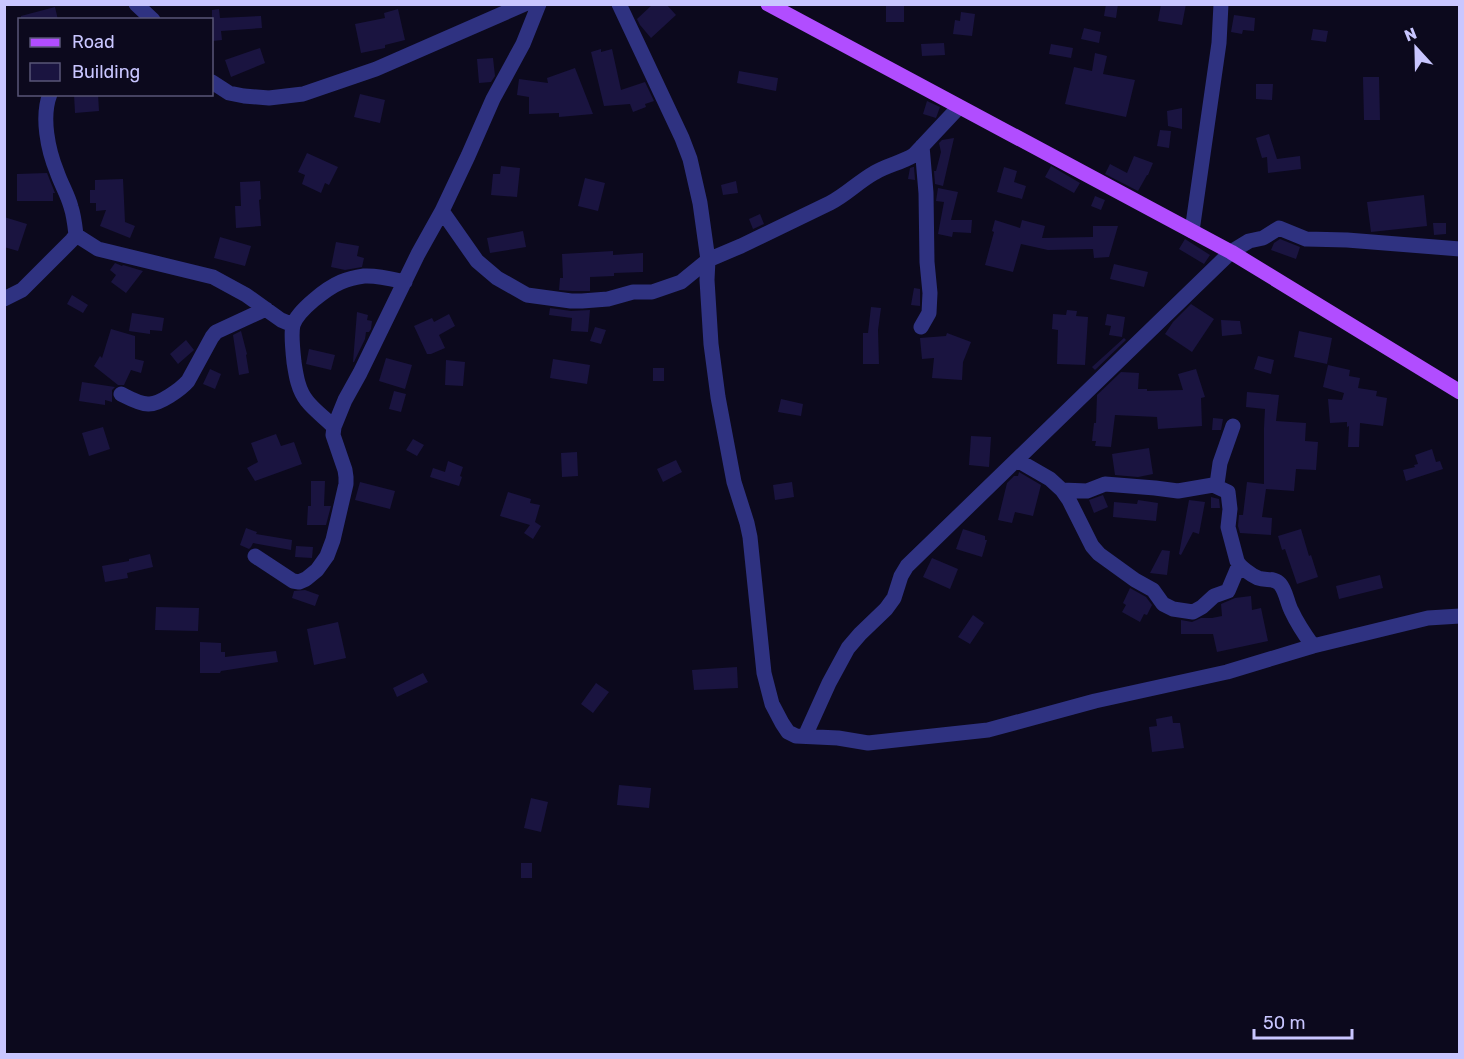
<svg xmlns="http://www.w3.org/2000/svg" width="1464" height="1059" viewBox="0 0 1464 1059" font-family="Rubik,sans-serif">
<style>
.building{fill:#1a1440}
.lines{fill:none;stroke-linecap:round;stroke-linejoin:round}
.minor{stroke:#2f3281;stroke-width:15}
.major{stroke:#b14dff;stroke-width:15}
</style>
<rect width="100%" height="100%" fill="#0c091d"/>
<path class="building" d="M653,4H666L676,15L651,38L640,25L637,19Z
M886,4H904V22H886Z
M1106,4H1118L1116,18L1104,16Z
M1161,4H1186L1182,25L1158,21Z
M55,7L58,20H21V16Z
M219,9L220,18L261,16L262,28L221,31L222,40L212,41V10Z
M398,9L405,40L385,45V48L361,53L355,24L385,18L384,13Z
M961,12L975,14L972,36L953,34L955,20L960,21Z
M1234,15L1255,18L1254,31L1243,30L1242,34L1231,32Z
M1084,28L1101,32L1099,43L1081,39Z
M1313,29L1328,31L1326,42L1311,40Z
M944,43L945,55L922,56L921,44Z
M1051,44L1073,48L1071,58L1049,54Z
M260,48L265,63L231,77L225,60Z
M601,49V52L612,49L621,90L645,82L654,101L645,104L646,107L633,112L630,104L604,106L591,52Z
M1095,53L1107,56L1103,74L1135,80L1126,117L1065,104L1074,67L1092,71Z
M493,58L495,76L491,82L479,83L477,59Z
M575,68L593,114L559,117V113L529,114V97L517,95L519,79L548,83L547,78Z
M739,71L778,78L776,91L737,83Z
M1363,77H1379L1380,120H1364Z
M1256,84H1273L1272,100L1256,99Z
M74,94H98L99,111L75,113Z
M360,94L385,100L380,123L354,117Z
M927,101L940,107L936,118L923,114Z
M1182,108V129L1168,126L1167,111Z
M1160,130L1171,131L1169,148L1157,146Z
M1269,134L1277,159L1300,156L1301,169L1268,173L1267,157L1262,158L1256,138Z
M954,138L943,186L935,184L934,171H936L941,152L939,143L942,140Z
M307,153L338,167L329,185L325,183L321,193L302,184L305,175L298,172Z
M1134,156L1153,163L1148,175H1147L1138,191L1105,174L1110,164L1127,173Z
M501,166L520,168L517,197L491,195L493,174H500Z
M1051,166L1080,183L1074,193L1045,177Z
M913,167H914L915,180L908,179L910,168Z
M1004,167L1017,171L1014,182L1026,186L1022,199L997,192Z
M47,173L55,193H53V201H17V174Z
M585,178L605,183L598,211L578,206Z
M123,179L125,222L135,226L130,238L100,226L106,210L96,211V203H90V190H95V180Z
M260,181L261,199L259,200L261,226L236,228L235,206H241L240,182Z
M736,181L738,193L723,195L721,185Z
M938,188L958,192L951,220H972L971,233L953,232L952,237L938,234L944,202L936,201Z
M1424,195L1427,226L1371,232L1367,202Z
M1095,196L1105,200L1101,210L1091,206Z
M760,214L764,224L753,229L749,219Z
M4,217L27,224L18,251L4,247Z
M995,220L1020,228L1022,220L1045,226L1042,238L1093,237V226H1118L1109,257L1094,258L1093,249L1048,250L1021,244L1013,272L985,265L994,232L992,231Z
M1433,223H1446V234L1434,235Z
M523,231L526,247L490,253L487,238Z
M220,237L251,246L245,266L214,258Z
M1185,239L1210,255L1204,264L1179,249Z
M1280,239L1300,247L1296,259L1271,250L1274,243Z
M336,242L359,246L357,256L364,258L362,267L345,270L331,267Z
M613,251V255L643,253V272L614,273V276L590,277V291H572L559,290L560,278H563L562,254Z
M115,263L122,266L123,265L143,271L126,293L111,282L116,275L110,270Z
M1114,264L1148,272L1144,287L1110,279Z
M914,288L920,289V306L911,305Z
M72,295L88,305L83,313L67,304Z
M1191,304L1214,319L1192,352L1165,334L1173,322Z
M871,307L881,308L878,330L879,364H863V333H868Z
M550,308L571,311L590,310L588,332L571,331L572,318L549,315Z
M1067,310L1077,311L1076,316L1088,317L1085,365L1057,364L1058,330L1052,329L1053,314L1066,315Z
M357,312L368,315L367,320L372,321L371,329L369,332H366L365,339L354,362H353Z
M132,313L164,318L162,331L150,330V334L129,331Z
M449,314L455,326L439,335L445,348L431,354H427L414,326L432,318L434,322Z
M1107,314L1125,317L1122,337L1109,335L1111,326L1105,325Z
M1221,320L1240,321L1242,334L1222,336Z
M595,327L606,330L601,344L590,341Z
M111,329L135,336V359L144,361L141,373L131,370L124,385H118L94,366L100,356L102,358Z
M241,331L247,354L246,355L249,373L239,375L233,335Z
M1299,331L1332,338L1327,364L1294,357Z
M947,333L971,342L963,362L962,380L932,378L934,358L922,359L920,338L946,336Z
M1124,338L1126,340L1095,370L1092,367Z
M186,340L194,350L178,364L170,354Z
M309,349L335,355L331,370L306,364Z
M1258,356L1274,360L1271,374L1254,369Z
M386,358L412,365L405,389L379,381Z
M553,359L590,365L587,384L550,378Z
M446,360L465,362L463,386L445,385Z
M1328,365L1350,370L1349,376L1360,378L1358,388L1377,391L1376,396L1387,398L1383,426L1360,423L1359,447H1348L1349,426L1347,427V422L1330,423L1328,399L1342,400L1344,393L1323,387Z
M653,368H664V381H653Z
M210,369L221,374L215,389L203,384Z
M1196,369L1205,397L1201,398L1202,426L1158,429L1157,417L1115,415L1111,447L1095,446L1096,441H1092L1094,423H1096L1097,395L1121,372L1139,373L1138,389H1147V391L1183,390L1178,374Z
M82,382L115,387L112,390V402L105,400V405L79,401Z
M394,391L406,394L401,412L389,409Z
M1247,392L1279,395L1276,421L1306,423L1305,441L1318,442L1316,470L1296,469L1294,491L1266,489L1262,517L1272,518L1271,535L1240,533L1238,526L1239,515H1243L1247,482L1264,484V428L1265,409L1246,407Z
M781,399L803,404L801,416L778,412Z
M1213,418L1223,419L1221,430H1212Z
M103,427L110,449L89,456L82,433Z
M276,434L281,446L294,442L302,464L255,481L247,468L258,462L251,443Z
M971,436L991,437L989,467L969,465Z
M413,439L424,445L417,456L406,450Z
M1149,448L1153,474L1138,477L1115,475L1112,454Z
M1432,449L1436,462L1440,461L1443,469L1406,481L1403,470L1415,467L1414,465L1418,464L1415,455Z
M577,452L578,476L562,477L561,453Z
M676,460L682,472L663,482L657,469Z
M448,461L463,467L460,476L462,477L459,486L430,477L433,468L445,472Z
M1019,472L1041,485L1033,516L1015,512L1012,523L998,520L1007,483L1014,476H1018Z
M311,481H325L324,506H331L326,525H307L308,506H311Z
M360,482L395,491L390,509L355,500Z
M792,482L794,497L775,500L773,485Z
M508,492L531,499L530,503L540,505L535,522L541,526L533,539L524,533L530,525L500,516Z
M1103,495L1108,507L1094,513L1089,500Z
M1211,497L1219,499L1220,508H1211Z
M1138,500L1158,503L1156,521L1113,517L1114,502L1137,504Z
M1189,500L1205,502L1199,534L1193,532L1181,555L1179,554Z
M246,528L257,532L256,534L292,540L291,550L253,543L251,547L249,549L240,545Z
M963,529L985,536V540H987L982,557L956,549Z
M1301,529L1309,556L1311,555L1318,577L1297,584L1285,549L1282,550L1278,536Z
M296,546L313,547L312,558L295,557Z
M1162,550L1170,551L1167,575L1150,573Z
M150,554L153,567L127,573L128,578L105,582L102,566L129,561V559Z
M932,558L958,569L950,589L923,577Z
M1380,575L1383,588L1339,599L1336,586Z
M1130,588L1146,597L1152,605L1147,615L1144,614L1140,622L1122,612L1126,605L1123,603Z
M305,590L319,595L315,606L292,598L294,591Z
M1251,596L1252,610L1261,608L1268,641L1217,652L1213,634H1181V620L1192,622L1201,618H1212L1222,616L1221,604L1235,598Z
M156,607L199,608L198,631L155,630Z
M973,615L984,623L970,644L958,637Z
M338,622L346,658L314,665L307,629Z
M200,642L221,643V652H225V657L276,651L278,662L221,671L220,673H200Z
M737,667L738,688L694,690L692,670Z
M423,673L428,682L397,697L393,688Z
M596,683L609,692L593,713L581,704Z
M1172,716L1173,723H1180L1184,748L1152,752L1149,727L1157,726L1156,719Z
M619,785L651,788L649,808L617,805Z
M531,798L548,802L541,832L524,828Z
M521,863H532V878H521Z"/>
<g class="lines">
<path class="minor" d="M136,4L153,20
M619,4L682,138L690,159L700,203L708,260L707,280L711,344L718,397L734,482L747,523L750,537L764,673L772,704L782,723L788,732L796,736L838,738L868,743L988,730L1095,701L1227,672L1313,646L1428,618L1460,616
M212,82L229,93L244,96L269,98L303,94L376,69L525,4
M442,211L477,261L497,278L527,295L571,301H582L608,299L633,292H652L681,282L708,260L741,246L830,203C846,195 858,182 874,173C887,165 901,163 914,155L959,107
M1192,231L1219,43L1221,4
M76,235L98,249L213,277L246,295L281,320L293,325
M4,299L22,290L72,240L76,235C75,226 74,216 71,207C68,195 61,184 57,172C48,150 41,117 50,94
M921,327L929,313L930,293L927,262L926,193L922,146
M121,394C129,398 139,404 148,404C159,405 181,389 188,381L212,337L216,332L266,309
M1233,426L1220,463L1217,484L1213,485L1228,492L1230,509L1228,527L1237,561C1240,567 1251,575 1258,578C1266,581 1274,577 1280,584C1286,591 1287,602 1291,610C1297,623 1305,635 1313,646
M334,427C325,418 314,410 307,401C298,390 296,375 294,362C293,353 291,333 293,325C298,310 327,288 341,282C348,279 357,277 364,276C377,275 392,279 405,282
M1017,460L1050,479L1062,490L1069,500L1092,546L1099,554L1135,580L1153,590L1163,604L1173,609L1193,612L1202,607L1214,596L1228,591L1239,565
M1062,490L1087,491L1105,484L1155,488L1178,491L1213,485
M255,556L293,581L299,582L306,579L317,570L327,556L333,540L346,484V477L345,470L333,435L334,427L345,400L360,373L418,254L442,211L468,156L493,99L523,44L539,4
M805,736L829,683L848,648L860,634L886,609L894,598L901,576L907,566L1231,252L1249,241L1263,238L1279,228L1306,239L1347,240L1460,249"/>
<path class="major" d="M768,4L1231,252L1460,392"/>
</g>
<rect width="1464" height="1059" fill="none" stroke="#c9c6ff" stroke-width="12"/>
<rect x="18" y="18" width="195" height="78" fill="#0c091d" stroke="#585577" stroke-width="1.5"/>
<rect x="30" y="38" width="30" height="9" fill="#b14dff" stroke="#585577" stroke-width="1.5"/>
<text x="72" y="48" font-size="18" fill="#c9c6ff">Road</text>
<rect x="30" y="63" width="30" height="18" fill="#1a1440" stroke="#585577" stroke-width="1.5"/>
<text x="72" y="78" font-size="18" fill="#c9c6ff">Building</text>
<g transform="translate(1416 48) rotate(338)" stroke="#0c091d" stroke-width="4.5" paint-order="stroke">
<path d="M0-4.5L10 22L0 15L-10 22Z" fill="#c9c6ff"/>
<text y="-9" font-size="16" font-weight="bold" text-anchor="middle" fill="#c9c6ff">N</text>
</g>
<path d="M1254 1029v9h98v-9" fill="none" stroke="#c9c6ff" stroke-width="3"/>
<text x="1263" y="1029" font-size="18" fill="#c9c6ff" stroke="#0c091d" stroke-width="4.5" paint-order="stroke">50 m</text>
</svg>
